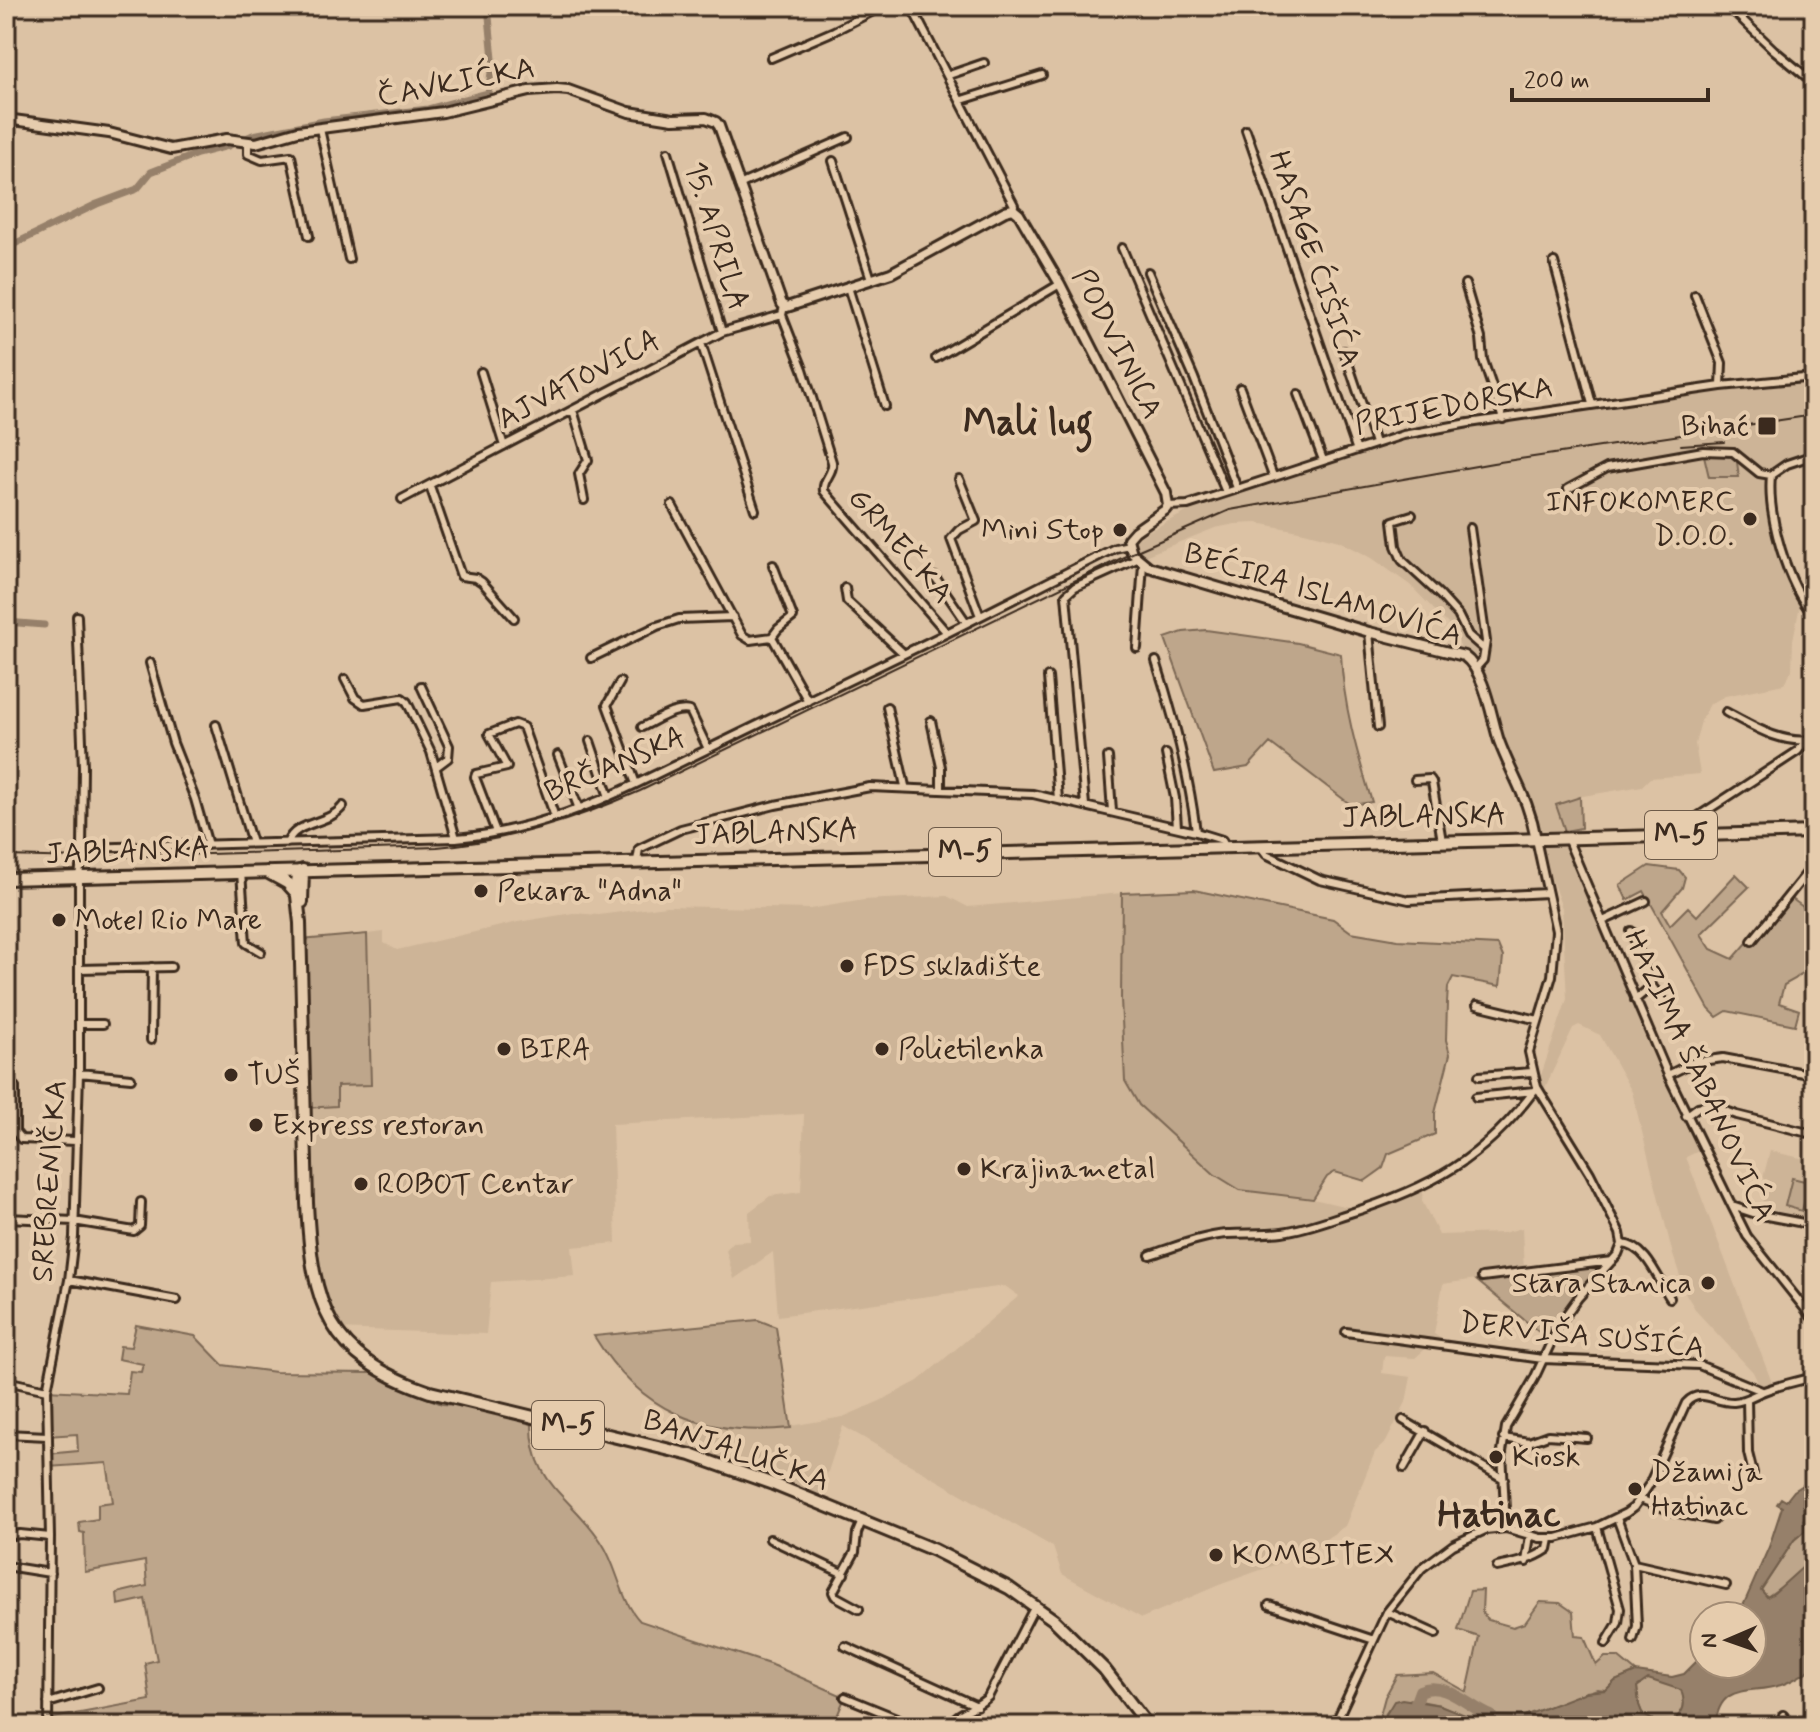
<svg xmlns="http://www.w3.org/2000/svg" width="1820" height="1732" viewBox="0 0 1820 1732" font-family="Mynerve,sans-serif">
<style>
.built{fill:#cdb497}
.green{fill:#bea68b;stroke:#7c6854;stroke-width:2}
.water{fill:#96806a;stroke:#725e4c;stroke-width:2;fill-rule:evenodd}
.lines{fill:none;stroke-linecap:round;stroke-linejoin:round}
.canal{stroke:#96806a;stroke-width:7}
.river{stroke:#96806a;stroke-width:12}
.minor-casing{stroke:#3b2a1e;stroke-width:12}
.tertiary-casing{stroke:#3b2a1e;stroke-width:14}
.primary-casing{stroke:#3b2a1e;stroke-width:16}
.minor{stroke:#e6ccad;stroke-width:6}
.tertiary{stroke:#e6ccad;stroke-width:8}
.primary{stroke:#e6ccad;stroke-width:10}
.rail{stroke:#3b2a1e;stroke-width:2}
.poi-dot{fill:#3b2a1e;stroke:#e6ccad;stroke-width:3}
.labels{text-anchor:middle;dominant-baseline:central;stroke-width:8;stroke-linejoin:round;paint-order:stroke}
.shield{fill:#e6ccad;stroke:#6e5b49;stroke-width:2}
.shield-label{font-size:28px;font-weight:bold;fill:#3b2a1e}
.street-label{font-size:30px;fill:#3b2a1e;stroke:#e6ccad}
.poi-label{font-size:30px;fill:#3b2a1e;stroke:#e6ccad;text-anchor:start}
.district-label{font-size:38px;font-weight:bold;fill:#3b2a1e;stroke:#e6ccad}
</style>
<rect width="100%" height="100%" fill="#dcc2a4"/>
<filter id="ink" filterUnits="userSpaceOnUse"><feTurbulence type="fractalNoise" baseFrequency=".0125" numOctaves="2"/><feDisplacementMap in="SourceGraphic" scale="16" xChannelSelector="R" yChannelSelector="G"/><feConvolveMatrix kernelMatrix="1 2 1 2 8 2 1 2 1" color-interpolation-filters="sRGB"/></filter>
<g filter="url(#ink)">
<path class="built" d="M1814,377V455L1805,456L1771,475L1778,534L1801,600L1793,640L1792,670L1784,684L1725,696L1710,704L1701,721L1695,744L1700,774L1650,778L1642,786L1583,796L1556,805L1567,838L1703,1149L1686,1157L1774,1388L1762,1391L1753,1372L1697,1312L1686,1294L1673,1255L1632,1092L1600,1035L1579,1025L1573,1028L1542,1094L1537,1087L1567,999L1562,908L1475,669L1459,654L1460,645L1449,625L1410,585L1372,558L1339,541L1304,532L1257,523L1235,524L1215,528L1137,559L1129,545L1149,531L1226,492L1375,443L1592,404Z
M1122,893L1121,999L1125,1081L1139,1105L1214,1174L1240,1190L1313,1199L1361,1210L1423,1185L1422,1201L1439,1235L1503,1233L1522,1228L1524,1272L1443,1284L1434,1334L1452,1346L1432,1343L1415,1358L1384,1356L1382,1373L1411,1377L1406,1402L1386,1442L1375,1452L1345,1526L1304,1554L1219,1585L1142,1618L1062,1574L1053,1547L843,1426L818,1502L691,1455L684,1418L717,1428L767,1430L843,1417L880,1401L918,1381L1019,1296L1005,1286L778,1316L773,1252L734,1279L726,1250L732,1242L750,1241L749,1212L770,1196L801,1192L804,1114L612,1124L616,1243L572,1247L575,1276L491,1282L486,1334L335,1329L316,1279L305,1108L337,1106V1086L371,1085L367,934L384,932V943L397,950L518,922L573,913L599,915L666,906L810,909L864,900L947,896L968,907Z
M1770,1151L1814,1161V1186L1806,1218L1761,1207L1768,1180L1763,1178Z"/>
<path class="green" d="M1735,447L1739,477H1709L1703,451Z
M1206,630L1298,643L1341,654C1343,705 1357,753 1372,802L1351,805L1270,743L1248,767L1214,773L1165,638L1183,632Z
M1580,797L1581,828L1565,831L1556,805Z
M1649,866L1679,870L1685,877L1682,888L1662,911L1670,925L1688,907L1697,916L1736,874L1749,887L1701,934L1711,949L1733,959L1788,896L1814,915V963L1795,979L1784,985L1779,1003L1799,1010L1795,1025L1727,1011L1717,1017L1709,1009L1644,891L1627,900L1620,885Z
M1194,890L1333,919L1351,932L1398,940L1498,945L1503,957L1500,986L1453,977L1448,987L1447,1003L1446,1040L1450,1054L1435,1113V1134L1388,1154L1383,1168L1365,1181L1335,1172L1327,1177L1313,1199L1240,1190L1214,1174L1139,1105L1125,1081L1121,999L1122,893Z
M367,934L371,1085L337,1086V1106L305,1108L301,940Z
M1792,1178L1809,1182L1802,1211L1785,1206Z
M1612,1261L1594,1280L1551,1342L1476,1280L1482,1277Z
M758,1320L776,1327L791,1428C704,1437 641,1413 594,1336Z
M136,1325L195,1336L223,1365L275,1372L373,1373L391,1384L442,1404L486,1407L532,1417C529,1486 571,1494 602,1543C618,1567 620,1600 640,1621L775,1666L845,1697L833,1726H48V1719L150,1700L145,1663L157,1660L145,1599L118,1605L117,1593L147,1586L145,1561L85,1572L84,1533L80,1532L79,1522L98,1519V1504L113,1502L107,1463L48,1467L47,1454L78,1451L77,1434L47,1436L46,1390L127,1394L130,1371L141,1372L143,1364L118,1359L120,1346L131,1347Z
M1814,1503V1557L1788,1582L1767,1597L1761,1590L1794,1540L1807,1529L1803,1520Z
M1483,1590L1482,1612L1488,1620L1513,1627L1525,1623L1540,1602L1560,1603L1573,1612L1575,1636L1584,1637L1596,1665L1605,1657H1618L1636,1672L1615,1681L1606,1690L1597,1689L1522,1717L1493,1716L1475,1720L1440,1705L1411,1699L1389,1709L1377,1726L1385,1697L1397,1675L1433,1673L1467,1692L1479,1637L1458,1630L1470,1591Z
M1648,1678L1681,1689C1686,1704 1685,1711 1673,1721L1653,1720L1643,1715L1639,1705L1637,1686Z"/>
<path class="water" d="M1814,1478V1503L1803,1520L1807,1529L1794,1540L1761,1590L1767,1597L1774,1593L1814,1557V1667C1805,1673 1792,1682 1781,1685C1749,1695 1720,1681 1715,1726H1379L1394,1701L1402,1699L1440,1705L1475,1719L1493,1716L1522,1717L1586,1692L1606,1690L1615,1681L1636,1672L1672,1677L1684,1674L1704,1654V1664H1752V1616L1739,1615L1769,1547L1782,1507L1777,1504L1781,1498L1786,1501L1794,1491ZM1648,1679L1681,1690C1686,1704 1685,1711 1673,1721L1653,1720L1643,1715L1639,1705L1637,1687Z"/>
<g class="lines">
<path class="canal" d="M6,248L97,204L137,189L151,172L197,154L228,146L253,135L324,121L428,109L488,93L493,59L488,6
M6,622L44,625"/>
<path class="river" d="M1416,1702L1420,1691C1445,1679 1469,1708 1491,1716"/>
<defs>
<path id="minor" d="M911,6L1014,205L1013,209
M1728,6L1774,50L1814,83
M771,58L834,31L883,6
M949,75L984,63
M962,100L1042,75
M320,129L349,259
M1246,130L1356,448
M248,142V154L262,160L291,156L309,236
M668,152L722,332
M833,161L871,279
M739,185L848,137
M1122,248L1226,492
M1554,262L1592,404
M1148,272L1194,378L1237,488
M1465,284L1481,338L1483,360L1503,419
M848,287L885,406
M1695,295L1722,363L1721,386
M784,306L782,315L803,369L832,462C834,474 822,479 824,491L947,633
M701,343L755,510
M1344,351L1375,443
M936,358L1060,284
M481,372L504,446
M1240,388L1273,476
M1298,394L1323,460
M573,410L588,460L579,474L584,500
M1771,475C1767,517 1787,584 1814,616
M1771,475L1787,464L1814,455
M959,479L976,521L959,530L951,539L980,616
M430,486L461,576L476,578L482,582L514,618
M1568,489L1607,468L1703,451L1733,452L1759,473L1771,475
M402,499L722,332L782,315
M672,505L742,635L750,640L772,637L808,701
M1168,506L1188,505L1403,435L1469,423L1721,386L1814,377
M1412,515L1393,521L1396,546L1402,560L1440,595L1458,615L1468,635L1484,649
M1470,528L1486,641L1483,660L1475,669
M935,577L966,622
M845,588L847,601L903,653
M77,616L83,767L82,848
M1369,632L1378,727
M772,637L778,629L793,617L773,565
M1137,648L1143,564
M591,658L657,626L679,619L733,617
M1156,661C1174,717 1189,774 1196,832
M150,663L173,743L195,799L208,845
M1048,677L1058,799
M345,679L355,698L364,704L402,698L407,702L431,752L456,838
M620,682L607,705L636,784
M421,686L449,746L448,758L436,767
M887,707L905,786
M1726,712C1752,726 1784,746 1814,739
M931,721L941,767V789
M216,725L252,843
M642,727C656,721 674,707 690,711L708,749
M590,741L609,797
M1166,754L1175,798L1177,827
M558,755L579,809
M1108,757L1112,811
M1415,780L1430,779L1432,782L1442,841
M1085,805L1066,595L1075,587L1137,559
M496,832L475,777L476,774L507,767L489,734L515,724L523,727L555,817
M1813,832L1814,862
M1685,834L1691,821L1798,751L1806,741
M1567,838L1668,1075L1732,1206L1747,1236L1814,1320
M287,843C296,820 329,825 343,806
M1260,846L1266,854L1320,880L1409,900L1547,893
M637,861L639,849L681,829L775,805L870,787L1033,794L1196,832L1222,840L1225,846
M241,872L246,943L261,952
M1603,921L1646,901
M1631,931L1652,986L1665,1004
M1752,941L1814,864
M79,969L171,967
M1635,1000L1652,986
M1477,1005L1538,1020
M79,1024H103
M151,1040L152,967
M79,1073L131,1078
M1668,1075L1694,1062L1723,1058L1814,1075
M1479,1076L1532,1072
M15,1087V1132L21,1139L76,1141
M1476,1097L1534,1091
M1686,1116L1698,1107L1709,1105L1737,1115L1808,1133
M1732,1206L1756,1214L1814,1225
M7,1218L74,1221L134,1231L140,1226L141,1202
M1622,1244C1646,1245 1658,1279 1670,1298
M1150,1255C1175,1247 1201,1236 1227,1234C1245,1233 1264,1234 1282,1232C1305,1229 1326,1221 1347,1214C1431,1188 1484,1159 1537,1087
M1482,1277L1612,1261
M69,1280L177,1300
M1346,1332L1543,1359L1699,1365L1762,1391
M6,1381L47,1390
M1747,1399L1748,1453L1753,1473
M1403,1420L1504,1479
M6,1434L47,1436
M1503,1438L1529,1442L1548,1435L1587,1438
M1404,1468L1425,1431
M1640,1499L1674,1512L1714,1520
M1617,1518L1634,1564L1637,1626L1633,1640
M1597,1527L1620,1609L1618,1623L1606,1643
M1506,1528L1502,1452L1506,1427L1534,1379L1560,1323L1578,1298L1618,1254L1622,1244L1620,1233L1590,1173L1537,1087L1529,1052L1552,976L1556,931L1536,839
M6,1536L20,1534L50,1537
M770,1539L844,1574
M1526,1562L1530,1535
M1634,1564L1726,1585
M6,1566L50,1573
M1497,1567C1516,1563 1532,1560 1548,1549L1550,1539
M1269,1605L1374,1640
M859,1609L835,1596L833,1592L855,1552L857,1533L862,1521
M1387,1612L1436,1634
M845,1646L977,1706
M845,1697L916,1726
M48,1703L98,1688
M1783,1715L1792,1726
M48,1726L50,1537L47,1390L69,1280L74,1237L79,1073V878L82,848L456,838C519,833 580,811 636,784L947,633L1115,548L1129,545
M949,1726C957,1711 976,1709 988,1697L1035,1606
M1334,1726L1387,1612L1422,1568L1453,1545L1485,1530L1506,1528L1540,1538H1557L1597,1527L1626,1513L1634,1507L1649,1485L1686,1403C1701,1387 1715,1403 1734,1402C1746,1401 1753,1395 1764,1391C1780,1385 1797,1381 1814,1377"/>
<path id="tertiary" d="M6,119L109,133L171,149L227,139L256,143L298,131L443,112L529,91L557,89L568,90L629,112L673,119L706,118L716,122L719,126L782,304L787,307L891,273L1005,211L1013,209L1019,214L1060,284L1166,493L1168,506L1165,510L1135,531L1128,539L1132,553L1149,567L1369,632L1464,656C1485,671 1491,716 1499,741C1512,776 1529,799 1536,839"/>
<path id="primary" d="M299,871L296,887L300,923L307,1203C312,1306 327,1357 430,1392L691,1455L773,1484L934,1550L1009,1588L1054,1620L1104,1669L1148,1726
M267,872L287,883L296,893
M6,879L1814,832
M302,902L303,870"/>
</defs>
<use href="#minor" class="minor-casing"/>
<use href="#tertiary" class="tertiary-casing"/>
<use href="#primary" class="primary-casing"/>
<use href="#minor" class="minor"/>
<use href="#tertiary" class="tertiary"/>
<use href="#primary" class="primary"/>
<path class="rail" d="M1681,445L1724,442
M6,856L81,858L437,847C510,841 574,820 640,791L1132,553L1230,510L1493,463L1814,415"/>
</g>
</g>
<g class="poi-dot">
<rect x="1757" y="416" width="20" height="20" rx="4"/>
<circle cx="1750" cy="519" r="8"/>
<circle cx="1120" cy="530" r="8"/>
<circle cx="481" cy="891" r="8"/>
<circle cx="59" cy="920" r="8"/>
<circle cx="847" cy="966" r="8"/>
<circle cx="504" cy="1049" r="8"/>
<circle cx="882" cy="1049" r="8"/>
<circle cx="231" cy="1075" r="8"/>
<circle cx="256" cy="1125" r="8"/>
<circle cx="964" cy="1169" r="8"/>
<circle cx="361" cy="1184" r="8"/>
<circle cx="1708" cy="1283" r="8"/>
<circle cx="1496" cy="1457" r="8"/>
<circle cx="1635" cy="1489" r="8"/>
<circle cx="1216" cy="1555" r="8"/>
</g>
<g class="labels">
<g class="shield">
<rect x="1645" y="811" width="72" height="48" rx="6"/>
<rect x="929" y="828" width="72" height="48" rx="6"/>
<rect x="532" y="1401" width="72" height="48" rx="6"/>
</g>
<g class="shield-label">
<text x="1681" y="835">M-5</text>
<text x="965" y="852">M-5</text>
<text x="568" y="1425">M-5</text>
</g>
<g class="street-label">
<text transform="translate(456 83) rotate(-11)">ČAVKIĆKA</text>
<text transform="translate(716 236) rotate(73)">15. APRILA</text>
<text transform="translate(1314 259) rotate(71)">HASAGE ĆIŠIĆA</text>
<text transform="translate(1117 344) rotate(63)">PODVINICA</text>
<text transform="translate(579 380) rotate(-28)">AJVATOVICA</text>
<text transform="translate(1454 406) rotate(-11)">PRIJEDORSKA</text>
<text transform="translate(900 546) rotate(49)">GRMEČKA</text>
<text transform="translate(1323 595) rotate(17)">BEĆIRA ISLAMOVIĆA</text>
<text transform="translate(615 765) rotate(-23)">BRČANSKA</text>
<text transform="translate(1424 817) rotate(-1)">JABLANSKA</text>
<text transform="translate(776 833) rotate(-2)">JABLANSKA</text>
<text transform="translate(128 852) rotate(-2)">JABLANSKA</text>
<text transform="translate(1699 1076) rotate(65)">HAZIMA ŠABANOVIĆA</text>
<text transform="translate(50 1181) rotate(-86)">SREBRENIČKA</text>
<text transform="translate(1582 1336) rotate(6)">DERVIŠA SUŠIĆA</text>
<text transform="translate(736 1451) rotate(19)">BANJALUČKA</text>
</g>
<g class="poi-label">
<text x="1749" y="426" text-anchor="end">Bihać</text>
<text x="1734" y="502" text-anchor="end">INFOKOMERC<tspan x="1734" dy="34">D.O.O.</tspan></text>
<text x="1104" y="530" text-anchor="end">Mini Stop</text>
<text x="497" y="891">Pekara "Adna"</text>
<text x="75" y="920">Motel Rio Mare</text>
<text x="863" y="966">FDS skladište</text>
<text x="520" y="1049">BIRA</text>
<text x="898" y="1049">Polietilenka</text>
<text x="247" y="1075">TUŠ</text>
<text x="272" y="1125">Express restoran</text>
<text x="980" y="1169">Krajinametal</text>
<text x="377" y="1184">ROBOT Centar</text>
<text x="1692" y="1283" text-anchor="end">Stara Stanica</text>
<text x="1512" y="1457">Kiosk</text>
<text x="1651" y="1472">Džamija<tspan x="1651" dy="34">Hatinac</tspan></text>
<text x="1232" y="1555">KOMBITEX</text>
</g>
<g class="district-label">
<text x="1028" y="423">Mali lug</text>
<text x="1499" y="1515">Hatinac</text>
</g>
</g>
<rect width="1820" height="1732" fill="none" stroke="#e6ccad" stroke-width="32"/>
<rect x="16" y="16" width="1788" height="1700" fill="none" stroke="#3b2a1e" stroke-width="3" filter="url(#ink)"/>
<g transform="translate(1728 1640) rotate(268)"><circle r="38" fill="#e6ccad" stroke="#a28b74" stroke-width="2"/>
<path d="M0-6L14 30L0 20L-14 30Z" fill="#3b2a1e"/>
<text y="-12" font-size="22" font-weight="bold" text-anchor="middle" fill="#3b2a1e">N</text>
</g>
<path d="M1512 88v12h196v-12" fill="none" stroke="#3b2a1e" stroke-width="4"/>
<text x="1524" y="88" font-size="24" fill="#3b2a1e" stroke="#e6ccad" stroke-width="6" paint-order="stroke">200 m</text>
</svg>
